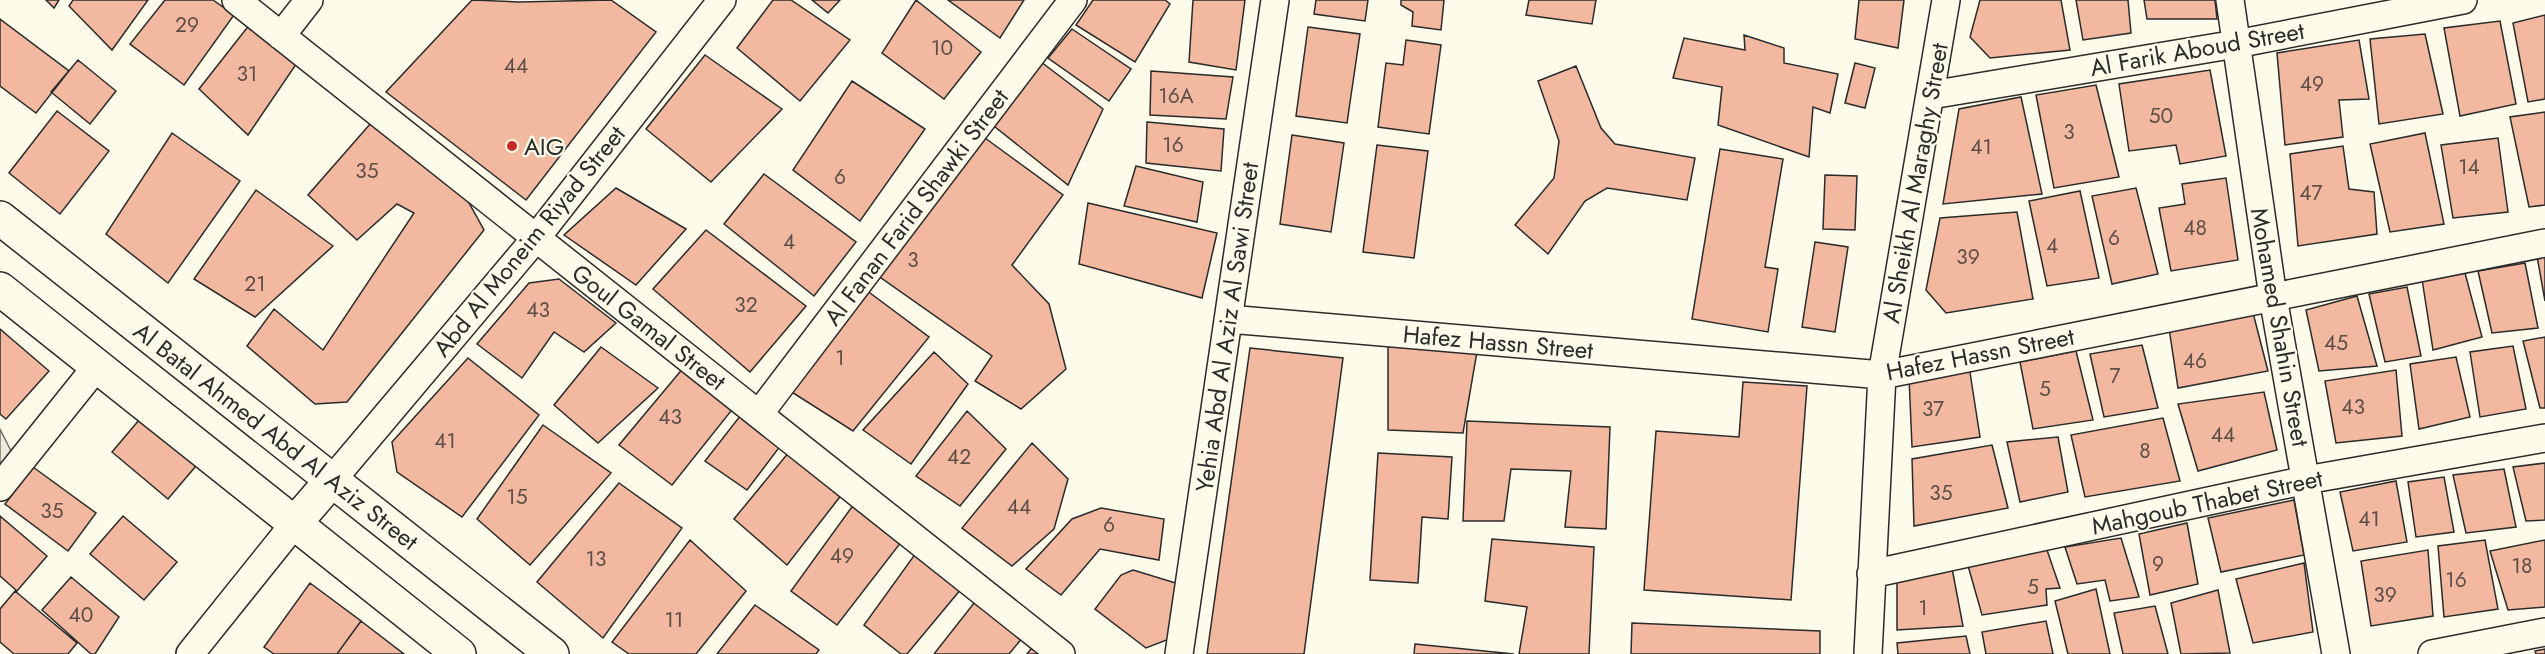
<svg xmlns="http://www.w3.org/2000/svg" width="2545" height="654" viewBox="0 0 2545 654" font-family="Jost,sans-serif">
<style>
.green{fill:#ecebdb;stroke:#74746e;stroke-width:1.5}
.building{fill:#f2b8a0;stroke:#2b2b2b;stroke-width:1.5}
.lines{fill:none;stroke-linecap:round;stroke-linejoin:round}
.minor-casing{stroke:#2b2b2b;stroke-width:30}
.major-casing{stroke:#2b2b2b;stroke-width:36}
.minor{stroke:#fdfbea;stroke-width:27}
.major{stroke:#fdfbea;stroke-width:33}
.poi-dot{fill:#c62828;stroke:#fdfbea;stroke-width:2}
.labels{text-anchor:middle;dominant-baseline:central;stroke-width:4.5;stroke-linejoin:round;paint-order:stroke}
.number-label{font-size:21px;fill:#5d4e48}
.street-label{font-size:24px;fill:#2b2b2b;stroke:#fdfbea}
.poi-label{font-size:24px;fill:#2b2b2b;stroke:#fdfbea;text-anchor:start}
</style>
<rect width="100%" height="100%" fill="#fdfbea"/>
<path class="green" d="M0,429L15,459L0,479Z"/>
<path class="building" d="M46,0H59L54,8Z
M73,0H148L112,50L69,6Z
M165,0H213L234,15L184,85L130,44Z
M472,0L519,2L611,0L656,32L526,200L386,92Z
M773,0H791L850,40L800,101L737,48Z
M812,0H840L828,13Z
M916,0L981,52L944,99L882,53Z
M948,0H1024L1000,38Z
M1093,0H1165L1170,4L1135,62L1076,25Z
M1193,0H1245L1236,70L1189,62Z
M1316,0H1368L1365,21L1314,14Z
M1401,0H1444L1441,30L1412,26L1413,12L1401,5Z
M1529,0H1596L1592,24L1526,15Z
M1859,0H1904L1898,48L1855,39Z
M1980,0H2061L2070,50L1990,58L1970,37Z
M2076,0H2128L2131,33L2083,40Z
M2144,0H2215L2217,19H2147Z
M2545,15V99L2528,102L2513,23Z
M0,19L69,71L36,113L0,86Z
M2500,21L2516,104L2460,116L2444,28Z
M250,24L299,60L248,135L199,89Z
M1308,27L1360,34L1347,123L1296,116Z
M1072,29L1131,69L1109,101L1048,58Z
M2425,34L2443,114L2379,124L2370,39Z
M1744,35L1784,48V63L1838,74L1830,113L1813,107L1809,157L1718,125L1722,87L1673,78L1684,38L1745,50Z
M1406,40L1441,45L1429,134L1378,127L1386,63L1403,65Z
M2359,40L2369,99L2339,100L2343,137L2285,145L2277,53Z
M705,55L782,109L711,182L646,129Z
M78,60L116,91L90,124L51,92Z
M1041,62L1103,109L1068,185L990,123Z
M1855,63L1875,68L1865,108L1845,103Z
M1576,66L1601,128L1615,144L1695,158L1687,200L1607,188L1585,201L1548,254L1515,225L1554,178L1559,141L1538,81Z
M2210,70L2226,156L2180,164L2176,145L2129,151L2119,84Z
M1151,71L1233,77L1226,119L1150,115Z
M852,81L925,129L860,221L793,170Z
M2096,85L2119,177L2054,188L2036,95Z
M2021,97L2042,194L1943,204L1959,109Z
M57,111L109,151L60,214L9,173Z
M2545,112V205L2529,207L2510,117Z
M1147,122L1224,129L1221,171L1146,163Z
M371,123L459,185L484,230L347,402L315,404L247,346L274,309L323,350L414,213L397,204L357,240L308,195Z
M172,133L240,181L168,283L106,234Z
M2425,133L2444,224L2390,232L2370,144Z
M1292,135L1344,143L1331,232L1280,224Z
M985,138L1063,195L1012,265L1049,304L1066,369L1021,409L975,381L992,356L877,275Z
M2498,138L2508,212L2453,218L2441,145Z
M1377,145L1428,151L1414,258L1363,252Z
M2343,146L2349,189L2374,192L2377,234L2298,246L2290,154Z
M1720,149L1783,159L1765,267L1778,269L1768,332L1692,319Z
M1136,166L1203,182L1197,222L1124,206Z
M764,174L856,242L814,296L724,224Z
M1825,175L1857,176L1855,230L1823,229Z
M2226,178L2238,260L2171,271L2159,208L2185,204L2182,184Z
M616,188L686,229L636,285L564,235Z
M2136,188L2158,274L2112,284L2092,196Z
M256,190L333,246L255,317L194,279Z
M2080,191L2099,278L2047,286L2029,201Z
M1088,203L1217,233L1202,298L1079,264Z
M2017,212L2033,299L1946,313L1926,290L1940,218Z
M706,230L806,306L750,372L653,289Z
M1815,242L1848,247L1835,332L1802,327Z
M2545,255V301L2537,256Z
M2525,263L2538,328L2492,333L2478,271Z
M2465,273L2482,337L2433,350L2422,279Z
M559,279L616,323L584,352L554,332L522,378L477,344L529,283Z
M2407,287L2421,356L2385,362L2369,294Z
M866,290L929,337L853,431L787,389Z
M2357,296L2377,366L2319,371L2306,310Z
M2252,309L2268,371L2178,388L2169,328Z
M0,329L49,371L6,419L0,414Z
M1388,336L1478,346L1463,433L1388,430Z
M2545,337V408H2540L2523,341Z
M2142,345L2158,408L2104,417L2090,354Z
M2513,346L2526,409L2480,417L2470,352Z
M601,347L658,388L598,443L554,405Z
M1250,348L1343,358L1304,654H1207Z
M2076,351L2093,420L2033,429L2020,362Z
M934,352L968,384L911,464L863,430Z
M2456,357L2470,417L2419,429L2410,364Z
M468,358L539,415L462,517L397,472L392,442Z
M1969,366L1980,437L1912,447L1909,377Z
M684,367L735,406L672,485L619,445Z
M2396,370L2402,436L2336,443L2325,381Z
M1743,382L1807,386L1791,600L1644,590L1656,431L1739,437Z
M2264,392L2277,450L2198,471L2178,404Z
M744,411L784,441L747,490L705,461Z
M967,411L1006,449L960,506L916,476Z
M145,413L201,460L168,499L112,452Z
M2163,418L2180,481L2085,497L2071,435Z
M1467,421L1610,427L1606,529L1565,527L1571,471L1511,469L1504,521H1463Z
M543,425L611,473L530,565L477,519Z
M2058,437L2068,492L2020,502L2007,442Z
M1032,443L1068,479L1054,529L1012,566L962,528Z
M1992,445L2008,508L1914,526L1912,459Z
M794,446L846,489L787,565L734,519Z
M1378,453L1452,457L1448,519L1422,517L1418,583L1370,580Z
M2545,463V520L2526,521L2513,467Z
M33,467L96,513L68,551L5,504Z
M2504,469L2516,527L2466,533L2453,475Z
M2444,477L2454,532L2416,537L2408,482Z
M2396,481L2407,542L2353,551L2340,492Z
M619,483L682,528L603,638L537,582Z
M2294,500L2304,555L2221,572L2208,518Z
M854,504L902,541L837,625L791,591Z
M1101,508L1164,519L1159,560L1100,549L1061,595L1026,569L1072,519Z
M0,516L47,556L17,591L0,576Z
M123,516L177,562L144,600L90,554Z
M2187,523L2198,584L2150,595L2139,534Z
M2121,538L2139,597L2110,601L2105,580L2077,584L2065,547Z
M1492,539L1594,547L1589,654H1519L1527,607L1485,601Z
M690,540L746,591L696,654H629L612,642Z
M2485,540L2498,609L2444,617L2438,546Z
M2545,540V607L2508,610L2490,551Z
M921,546L966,583L907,654H901L864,625Z
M2047,550L2060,588L2046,589L2047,605L1982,615L1967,562Z
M2428,550L2433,616L2371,626L2361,561Z
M1951,563L1963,626L1897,630V574Z
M2304,563L2313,632L2253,643L2236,579Z
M1133,570L1179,584L1177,636L1146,648L1095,609L1121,575Z
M71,577L119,617L95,654H91L42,610Z
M310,583L361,621L337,654H274L264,647Z
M2096,589L2110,654H2068L2055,601Z
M2218,590L2230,653L2181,654L2171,603Z
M15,591L77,643L68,654H14L0,642V609Z
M978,598L1023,637L1009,654H934Z
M755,605L819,650L816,654H717Z
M2155,606L2168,654H2123L2114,613Z
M361,621L404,654H337Z
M2046,621L2053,654H1986L1982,632Z
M1632,623L1820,631V654H1631Z
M1966,636L1970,654H1898L1897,643Z
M1035,644L1051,654H1027Z
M1415,644L1514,654H1414Z
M2545,649V654H2536L2535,651Z"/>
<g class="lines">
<defs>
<path id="minor" d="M236,0L1061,654
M2230,0L2273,297L2336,654
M281,36L309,0
M1931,95L2236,44L2463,0
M1229,319L1882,375L2545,243
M759,414L1073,0
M332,480L536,238L722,0
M0,487L97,366
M1871,574L2306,480L2545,438
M190,654L295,523
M1179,654L1275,0
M1868,654L1882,375L1946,0
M2432,654L2545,632"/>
<path id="major" d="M0,218L552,654
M0,289L459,654
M295,523L332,480"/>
</defs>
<use href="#minor" class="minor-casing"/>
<use href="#major" class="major-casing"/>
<use href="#minor" class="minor"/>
<use href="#major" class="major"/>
</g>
<circle class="poi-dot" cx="512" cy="146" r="6"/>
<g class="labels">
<g class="number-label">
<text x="187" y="25">29</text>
<text x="942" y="48">10</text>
<text x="516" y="66">44</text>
<text x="247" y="74">31</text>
<text x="2312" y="84">49</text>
<text x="1176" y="96">16A</text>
<text x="2161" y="116">50</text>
<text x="2069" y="132">3</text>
<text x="1173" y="145">16</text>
<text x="1981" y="147">41</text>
<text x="2469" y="167">14</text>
<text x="367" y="171">35</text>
<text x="840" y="177">6</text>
<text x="2311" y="193">47</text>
<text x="2195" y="228">48</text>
<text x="2114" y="238">6</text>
<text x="789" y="242">4</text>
<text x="2052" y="246">4</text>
<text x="1968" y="257">39</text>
<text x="913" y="260">3</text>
<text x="255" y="284">21</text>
<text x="746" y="305">32</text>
<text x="538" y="310">43</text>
<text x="2336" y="343">45</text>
<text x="840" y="358">1</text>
<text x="2195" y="361">46</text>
<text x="2115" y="376">7</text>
<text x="2045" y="389">5</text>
<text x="2353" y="407">43</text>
<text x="1933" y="409">37</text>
<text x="670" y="417">43</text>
<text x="2223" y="435">44</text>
<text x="445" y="441">41</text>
<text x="2145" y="451">8</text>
<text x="959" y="457">42</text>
<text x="1941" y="493">35</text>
<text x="517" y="497">15</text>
<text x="1019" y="507">44</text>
<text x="52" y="511">35</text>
<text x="2369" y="519">41</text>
<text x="1109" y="525">6</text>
<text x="842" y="556">49</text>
<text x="596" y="559">13</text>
<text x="2158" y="564">9</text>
<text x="2522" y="566">18</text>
<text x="2456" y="580">16</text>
<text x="2033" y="587">5</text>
<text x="2385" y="595">39</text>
<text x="1923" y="608">1</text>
<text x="81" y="615">40</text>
<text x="674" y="620">11</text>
</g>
<g class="street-label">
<text transform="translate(2197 49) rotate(-10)">Al Farik Aboud Street</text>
<text transform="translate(1915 183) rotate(-80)">Al Sheikh Al Maraghy Street</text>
<text transform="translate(916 207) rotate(-53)">Al Fanan Farid Shawki Street</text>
<text transform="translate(529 241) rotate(-51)">Abd Al Moneim Riyad Street</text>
<text transform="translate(649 327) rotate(38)">Goul Gamal Street</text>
<text transform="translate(1227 327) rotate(-82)">Yehia Abd Al Aziz Al Sawi Street</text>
<text transform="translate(2280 327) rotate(80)">Mohamed Shahin Street</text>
<text transform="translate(1498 342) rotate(5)">Hafez Hassn Street</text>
<text transform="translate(1980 354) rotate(-11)">Hafez Hassn Street</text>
<text transform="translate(276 436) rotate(38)">Al Batal Ahmed Abd Al Aziz Street</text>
<text transform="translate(2207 502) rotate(-12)">Mahgoub Thabet Street</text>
</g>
<g class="poi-label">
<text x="524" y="146">AIG</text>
</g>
</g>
</svg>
